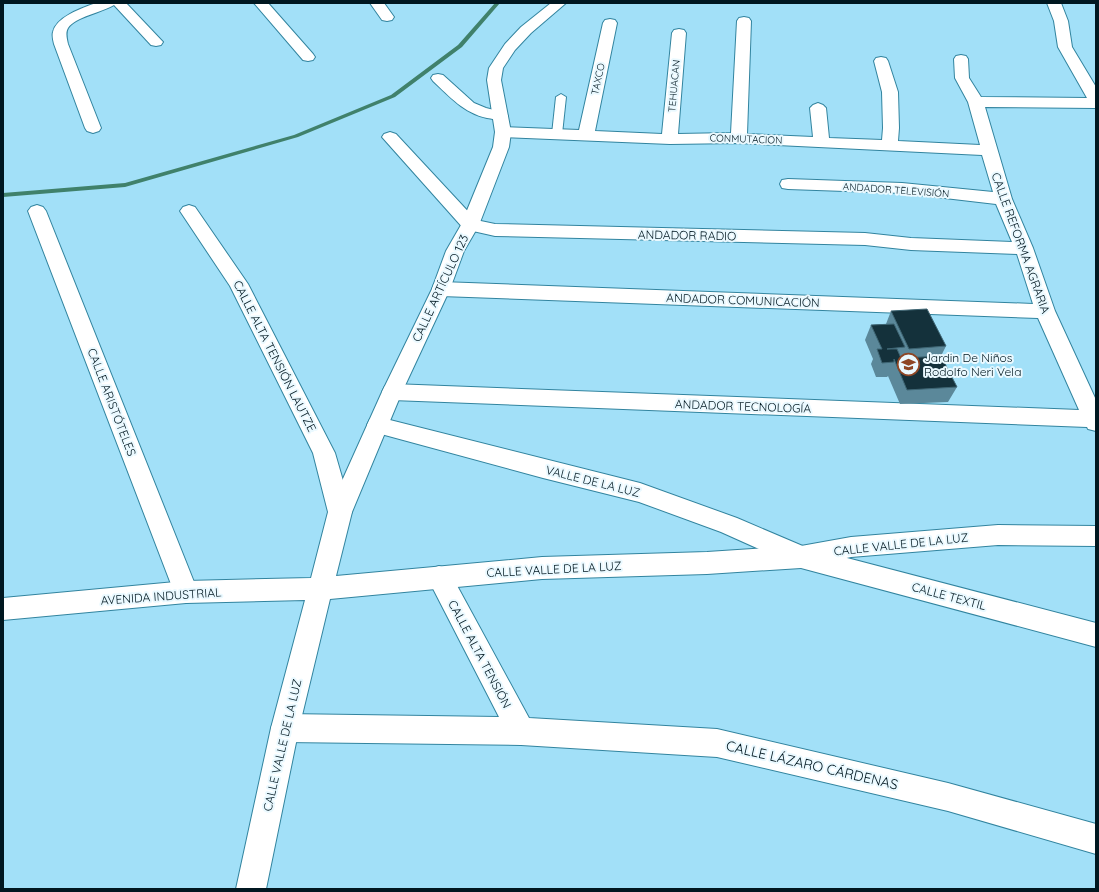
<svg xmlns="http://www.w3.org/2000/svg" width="1099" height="892" viewBox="0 0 1099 892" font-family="Quicksand,sans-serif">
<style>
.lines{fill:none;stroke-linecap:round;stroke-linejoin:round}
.stream{fill:#40816b;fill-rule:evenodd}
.lane-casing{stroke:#32849f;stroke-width:2}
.street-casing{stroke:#32849f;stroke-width:2}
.secondary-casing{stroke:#32849f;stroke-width:2}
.lane{fill:#fff;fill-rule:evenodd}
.street{fill:#fff;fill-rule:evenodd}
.secondary{fill:#fff;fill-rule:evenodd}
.wall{fill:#5b889a}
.building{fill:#14313b;stroke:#3f6674}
.labels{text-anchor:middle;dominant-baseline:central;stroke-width:4;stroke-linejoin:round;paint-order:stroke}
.far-street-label{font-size:10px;fill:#001720;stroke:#eaf9ff}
.street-label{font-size:12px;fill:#001720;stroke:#eaf9ff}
.poi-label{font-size:12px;fill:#001720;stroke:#eaf9ff;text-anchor:start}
.near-street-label{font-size:14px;fill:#001720;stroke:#eaf9ff}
</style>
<rect width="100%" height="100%" fill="#a2e0f8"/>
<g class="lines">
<path class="stream" d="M495,3H500L462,47L395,97L298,137L125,187L3,197V193L125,183L294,135L391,95L458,45Z"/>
<defs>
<path id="lane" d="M561,94L566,97L562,134L557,137L552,134L556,97Z"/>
<path id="street" d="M96,3H126L163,42L161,45L156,46L151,45L114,5C103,12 75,17 68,28C65,33 67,39 68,44L101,128L99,131L93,133L87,131L85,128L54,44C53,40 52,35 53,32C56,17 82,8 96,3Z
M254,3H268L313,54L315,57L313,60L308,61L303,60Z
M370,3H384L394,17L392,20L387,21L382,20Z
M1047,3H1061L1068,21L1072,47L1096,87V108L985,107L1012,199L1033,248L1055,311L1096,400V431L1088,429L1087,427L392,400L385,398L382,392L385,386L392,384L1079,410L1038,318L441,296L434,294L432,289L434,284L441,282L1033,304L1017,254L911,250L865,245L495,236L464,229L382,137L384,134L390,132L396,134L476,220L495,224L865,233L911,238L1012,242L996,204L902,193L788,189L782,188L780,184L782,180L788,179L902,183L993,192L982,155L739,143L670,144L503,137L497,135L495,132L497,129L503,127L579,130L603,23L605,20L610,19L615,20L617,23L595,131L662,134L672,33L674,30L679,29L684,30L686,33L678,134L731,133L737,21L739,18L744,17L749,18L751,21L747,134L813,137L810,108L813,105L818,103L823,105L826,108L829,138L882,140L883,128L882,92L874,61L876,58L881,57L886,58L888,61L898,92L899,128L898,141L980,145L968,102L955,78L954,59L956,56L961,55L966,56L968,59L969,78L981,97L1087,98L1058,47L1054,21Z
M438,74L443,75L474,103L486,108L506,113L508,116L506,119C499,121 494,119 487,118C464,113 450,97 433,81L431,78L433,75Z
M37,205L43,207L46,211L198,592L195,600L186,603L177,600L174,592L28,211L31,207Z
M189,205L195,207L248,284L335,453L352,512L348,519L340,522L332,519L328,512L313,453L230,286L180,211L183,207Z
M378,417L640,483L737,518L805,547L1096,623V647L801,568L721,532L639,502L543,478L370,431L367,425L370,419Z
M439,566L448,569L529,718L717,729L948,783L1096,824V854L948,811L717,757L521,745L285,742L275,738L271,728L275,718L285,714L499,717L427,577L430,569Z"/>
<path id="secondary" d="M551,3H566L531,33L515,50L503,68L501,80L511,132L509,147L479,225L464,251L450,289L402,392L352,512L336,576L542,557L707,552L801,546L851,537L998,525L1096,526V546L998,545L851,557L801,568L707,574L542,579L330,599L299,728L266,889H236L271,728L305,600L186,603L3,620V598L186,581L311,578L328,512L382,392L432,289L446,251L461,225L493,147L495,132L487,80L489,68L505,44L521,27Z"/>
</defs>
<use href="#lane" class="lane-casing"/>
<use href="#street" class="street-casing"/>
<use href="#secondary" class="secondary-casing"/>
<use href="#lane" class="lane"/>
<use href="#street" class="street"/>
<use href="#secondary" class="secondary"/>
</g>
<path class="wall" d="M891,311L946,346L941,356L957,387L948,402L900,404L888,376L887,377H876L871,364L873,359L865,340L871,325L886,324Z"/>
<path class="building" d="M927,309L946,346L909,349L891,311Z
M894,324L905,347L887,349H897L901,358L941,356L957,387L907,390L894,359V362L882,363L877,349H882L871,325Z"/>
<defs>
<symbol id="school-ring" viewBox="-11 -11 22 22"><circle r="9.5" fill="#eaf9ff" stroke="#8e4625" stroke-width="1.5"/><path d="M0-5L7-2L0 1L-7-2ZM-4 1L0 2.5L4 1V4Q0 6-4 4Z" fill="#8e4625"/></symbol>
</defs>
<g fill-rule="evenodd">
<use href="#school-ring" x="896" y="352" width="25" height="25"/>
</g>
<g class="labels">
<g class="far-street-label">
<text transform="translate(598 79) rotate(-78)">TAXCO</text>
<text transform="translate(674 86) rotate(-85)">TEHUACAN</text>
<text transform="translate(746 139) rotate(2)">CONMUTACION</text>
<text transform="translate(896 190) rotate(4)">ANDADOR TELEVISIÓN</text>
</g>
<g class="street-label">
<text transform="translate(687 235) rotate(1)">ANDADOR RADIO</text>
<text transform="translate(1021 243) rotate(70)">CALLE REFORMA AGRARIA</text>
<text transform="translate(440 288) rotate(-65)">CALLE ARTÍCULO 123</text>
<text transform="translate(743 300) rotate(2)">ANDADOR COMUNICACIÓN</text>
<text transform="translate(275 356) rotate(63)">CALLE ALTA TENSIÓN LAUTZE</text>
<text transform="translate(112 402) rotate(69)">CALLE ARISTÓTELES</text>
<text transform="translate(743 406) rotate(2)">ANDADOR TECNOLOGÍA</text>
<text transform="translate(593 481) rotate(14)">VALLE DE LA LUZ</text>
<text transform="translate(901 544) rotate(-6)">CALLE VALLE DE LA LUZ</text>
<text transform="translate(554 569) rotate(-3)">CALLE VALLE DE LA LUZ</text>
<text transform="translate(161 596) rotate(-4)">AVENIDA INDUSTRIAL</text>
<text transform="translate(949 596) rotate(15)">CALLE TEXTIL</text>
<text transform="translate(480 654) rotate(62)">CALLE ALTA TENSIÓN</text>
<text transform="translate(282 745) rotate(-77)">CALLE VALLE DE LA LUZ</text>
</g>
<g class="poi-label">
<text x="924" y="357">Jardin De Niños<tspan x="924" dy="14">Rodolfo Neri Vela</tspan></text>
</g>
<g class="near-street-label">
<text transform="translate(812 765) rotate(13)">CALLE LÁZARO CÁRDENAS</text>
</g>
</g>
<rect width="1099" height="892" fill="none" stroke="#001720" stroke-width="8"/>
</svg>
